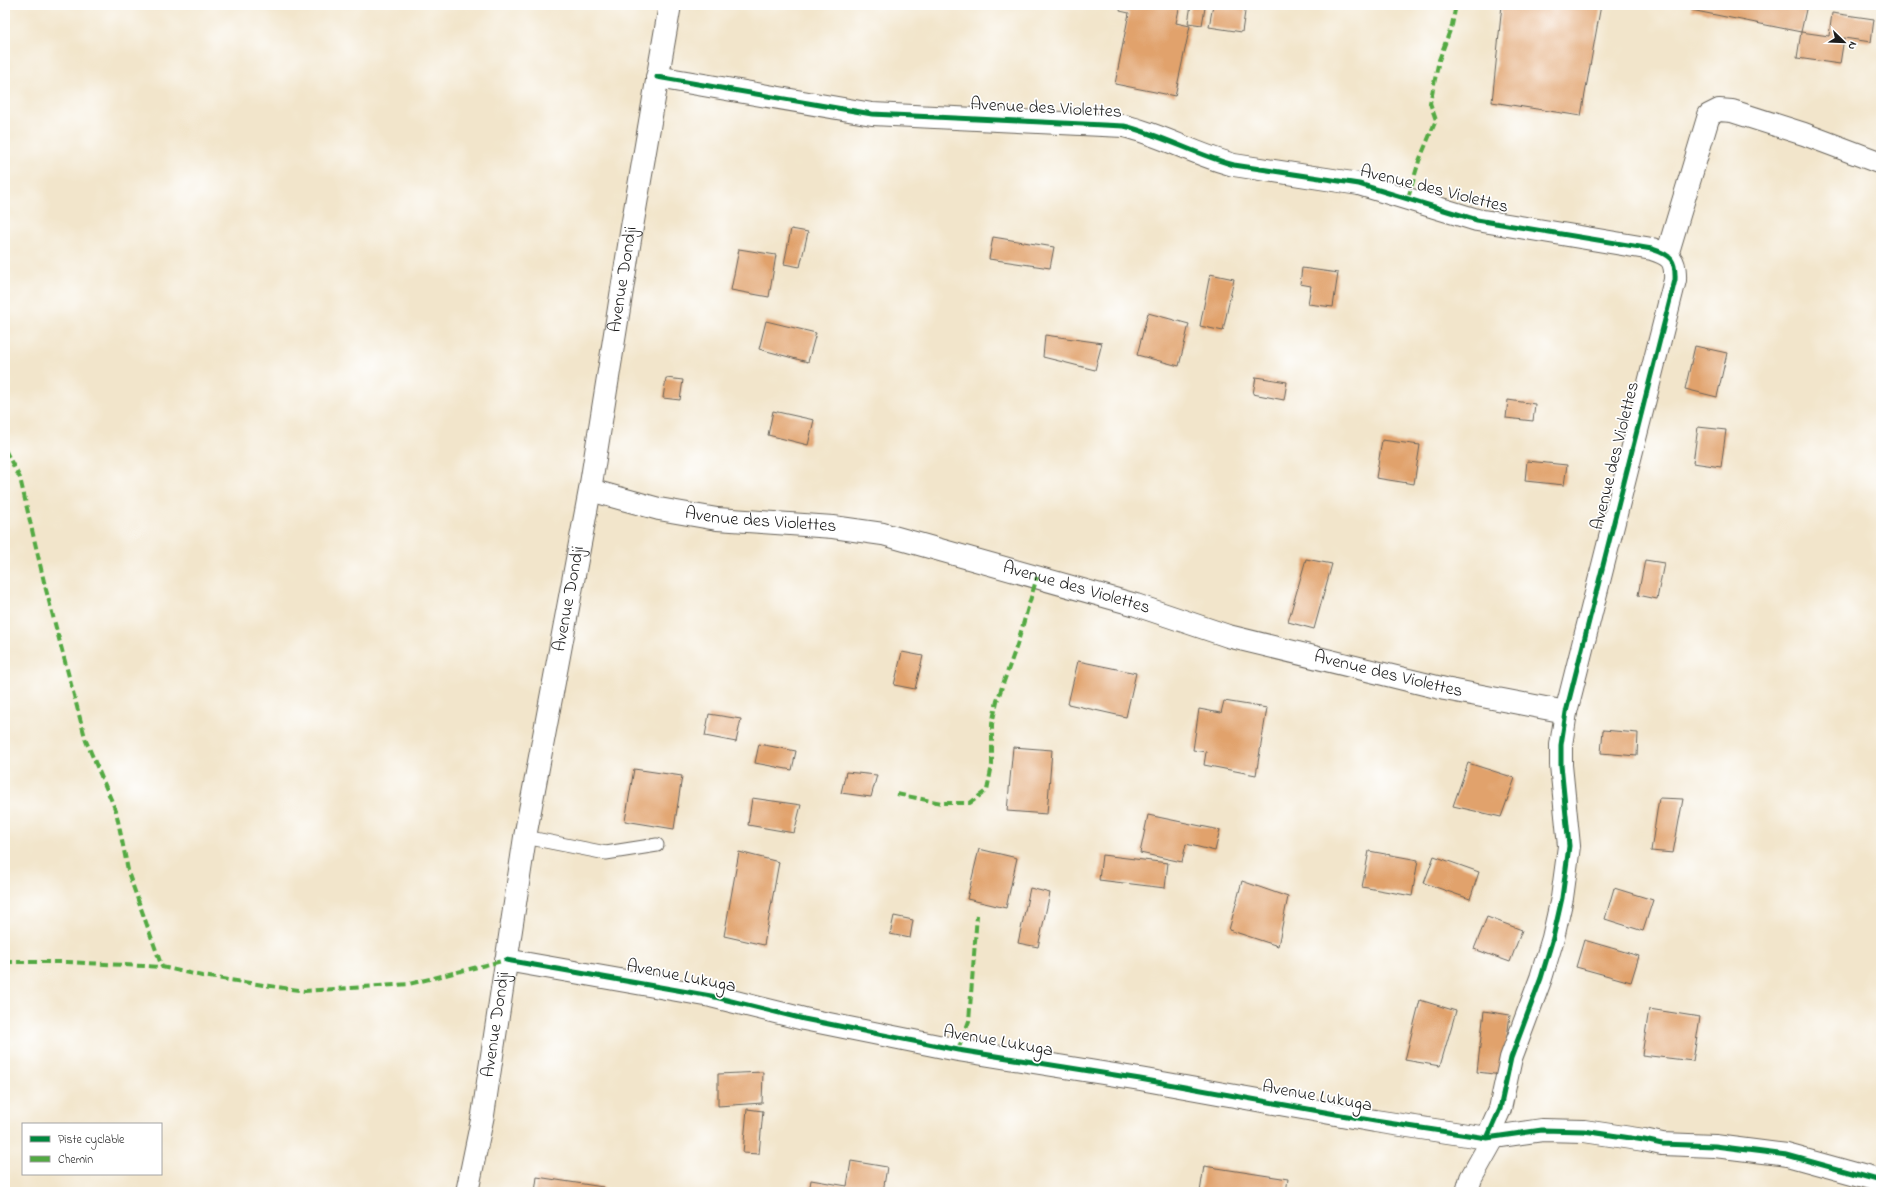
<svg xmlns="http://www.w3.org/2000/svg" width="1886" height="1197" viewBox="0 0 1886 1197" font-family="'Indie Flower',sans-serif">
<style>
.building{fill:#e1a26c}
.lines{fill:none;stroke-linecap:round;stroke-linejoin:round}
.service-casing{stroke:#676259;stroke-width:15}
.minor-casing{stroke:#676259;stroke-width:24}
.service{stroke:#fff;stroke-width:13}
.minor{stroke:#fff;stroke-width:22}
.quiet{stroke:#52a943;stroke-width:4;stroke-dasharray:8 4;stroke-linecap:butt}
.cycleway-casing{stroke:#fff;stroke-width:8}
.cycleway{stroke:#00873e;stroke-width:5}
.labels{text-anchor:middle;dominant-baseline:central;stroke-width:3.5;stroke-linejoin:round;paint-order:stroke}
.street-label{font-size:18px;fill:#1c1c1c;stroke:#fff}
</style>
<rect width="100%" height="100%" fill="#fff"/>
<filter id="ink" filterUnits="userSpaceOnUse"><feTurbulence type="fractalNoise" baseFrequency=".025" numOctaves="2"/><feDisplacementMap in="SourceGraphic" scale="8" xChannelSelector="R" yChannelSelector="G"/><feConvolveMatrix kernelMatrix="1 2 1 2 8 2 1 2 1" color-interpolation-filters="sRGB"/></filter>
<filter id="wash" filterUnits="userSpaceOnUse"><feTurbulence type="fractalNoise" baseFrequency=".012" numOctaves="4" result="noise"/><feDisplacementMap in="SourceGraphic" scale="16" xChannelSelector="R" yChannelSelector="G"/><feGaussianBlur stdDeviation="0.9" result="paint"/><feColorMatrix in="noise" values="0 0 0 0 0 0 0 0 0 0 0 0 0 0 0 0 0 1.4 0 .05"/><feComposite in="paint" operator="in"/></filter>
<g filter="url(#wash)">
<rect width="100%" height="100%" fill="#f2e5cb"/>
<g id="blocks">
<path class="building" d="M1121,5H1180L1176,23L1190,26L1175,96L1115,84L1129,13L1120,11Z
M1191,5L1205,8L1202,25L1188,23Z
M1213,5H1246L1242,32L1209,27Z
M1502,5H1601L1581,116L1492,102Z
M1692,5H1807L1801,32L1691,10Z
M1832,13L1874,19L1871,42L1844,38L1840,64L1797,58L1801,32L1829,36Z
M791,229L808,232L800,267L784,264Z
M993,237L1054,247L1050,268L989,259Z
M739,249L776,255L769,297L731,290Z
M1302,268L1338,273L1333,307L1308,304L1311,286L1300,284Z
M1210,274L1234,279L1223,331L1200,326Z
M1148,313L1189,324L1179,366L1137,355Z
M766,321L816,333L808,362L759,349Z
M1045,335L1102,343L1095,370L1043,357Z
M1695,346L1727,353L1717,397L1685,389Z
M1256,377L1287,382L1284,400L1253,394Z
M666,378L683,380L680,400L663,398Z
M1508,400L1535,404L1533,421L1506,418Z
M773,411L814,420L808,445L768,435Z
M1698,427L1726,430L1721,467L1693,463Z
M1382,440L1420,445L1414,484L1376,478Z
M1527,461L1567,465L1564,485L1525,481Z
M1306,559L1332,564L1314,629L1288,622Z
M1645,560L1664,563L1657,599L1638,595Z
M902,652L923,656L915,689L894,685Z
M1078,661L1136,673L1126,717L1068,704Z
M1224,701L1267,708L1256,775L1204,765L1206,752L1193,750L1199,709L1221,713Z
M709,714L741,719L736,742L705,736Z
M1603,730L1638,733L1637,756L1601,753Z
M759,744L796,751L792,770L755,763Z
M1013,747L1052,750L1047,814L1007,811Z
M1468,763L1515,778L1501,817L1453,806Z
M634,769L682,776L674,829L625,821Z
M846,772L877,775L871,797L841,793Z
M752,798L801,805L794,833L748,825Z
M1659,798L1683,799L1673,853L1651,851Z
M1148,815L1220,830L1215,851L1186,844L1182,862L1140,853Z
M979,849L1017,858L1006,908L967,899Z
M1369,851L1418,860L1412,896L1362,887Z
M739,852L779,862L764,945L724,936Z
M1102,855L1168,863L1165,888L1099,880Z
M1434,856L1479,872L1470,899L1424,883Z
M1242,881L1288,897L1278,946L1229,930Z
M1030,888L1050,893L1038,947L1018,943Z
M1614,888L1653,900L1643,931L1605,919Z
M894,916L913,920L910,938L890,934Z
M1487,917L1522,930L1510,962L1474,949Z
M1584,940L1639,956L1631,982L1576,967Z
M1420,1000L1456,1011L1440,1066L1405,1060Z
M1649,1009L1700,1017L1693,1061L1642,1055Z
M1484,1011L1510,1015L1502,1075L1477,1072Z
M763,1072L762,1103L718,1106V1074Z
M747,1109L763,1111L759,1154L743,1153Z
M851,1161L887,1167L883,1192H809L811,1180L847,1186Z
M1204,1166L1288,1179L1286,1192H1200Z
M537,1177L603,1187L602,1192H535Z"/>
</g>
</g>
<g filter="url(#ink)">
<use href="#blocks" fill-opacity="0" stroke="#676259" stroke-width="1"/>
<g class="lines">
<defs>
<path id="service" d="M525,837L606,853L657,845"/>
<g id="minor">
<path d="M657,77L872,114L1124,126C1162,135 1196,155 1234,165L1359,184L1477,220L1652,249C1671,255 1676,260 1675,280L1566,712L1561,745V765L1569,846L1562,898L1553,938L1541,978L1511,1058L1500,1109L1487,1138"/>
<path d="M1667,255L1709,115L1719,110L1732,111L1804,134L1881,163"/>
<path id="s1" d="M590,490L659,509L717,519L833,527L883,534L1136,605L1228,636L1445,689L1566,712"/>
<path d="M506,960L711,996L804,1019L958,1050L1140,1079L1375,1121L1487,1138L1542,1130L1584,1131L1644,1140L1662,1144L1715,1146L1787,1155L1881,1181"/>
<path id="s2" d="M467,1192L483,1115L525,837L590,490L632,227L670,5"/>
<path d="M1467,1192L1471,1178L1494,1137"/>
</g>
</defs>
<use href="#service" class="service-casing"/>
<use href="#minor" class="minor-casing"/>
<use href="#service" class="service"/>
<use href="#minor" class="minor"/>
<path class="quiet" d="M1408,198L1419,161L1436,120L1430,103L1439,60L1452,25L1456,5
M5,450L20,478L45,586L86,741L116,811L129,875L162,967
M897,794L941,803H970L987,790L992,765V724L997,701L1017,645L1037,577
M5,962H67L162,967L202,976L305,991L409,984L506,960
M958,1050L969,1021L977,915"/>
<defs>
<path id="cycleway" d="M657,77L872,114L1124,126C1162,135 1196,155 1234,165L1359,184L1477,220L1652,249C1671,255 1676,260 1675,280L1566,712L1561,745V765L1569,846L1562,898L1553,938L1541,978L1511,1058L1500,1109L1487,1138
M506,960L711,996L804,1019L958,1050L1140,1079L1375,1121L1487,1138L1542,1130L1584,1131L1644,1140L1662,1144L1715,1146L1787,1155L1881,1181"/>
</defs>
<use href="#cycleway" class="cycleway-casing"/>
<use href="#cycleway" class="cycleway"/>
</g>
</g>
<g class="labels">
<g class="street-label">
<text transform="translate(1046 109) rotate(3)">Avenue des Violettes</text>
<text transform="translate(1434 190) rotate(14)">Avenue des Violettes</text>
<text stroke="none"><textPath href="#s2" startOffset="926">Avenue Dondji</textPath></text>
<text transform="translate(1616 456) rotate(-76)">Avenue des Violettes</text>
<text stroke="none"><textPath href="#s1" startOffset="174">Avenue des Violettes</textPath></text>
<text stroke="none"><textPath href="#s1" startOffset="498">Avenue des Violettes</textPath></text>
<text stroke="none"><textPath href="#s2" startOffset="602">Avenue Dondji</textPath></text>
<text stroke="none"><textPath href="#s1" startOffset="822">Avenue des Violettes</textPath></text>
<text transform="translate(681 977) rotate(11)">Avenue Lukuga</text>
<text stroke="none"><textPath href="#s2" startOffset="170">Avenue Dondji</textPath></text>
<text transform="translate(998 1042) rotate(10)">Avenue Lukuga</text>
<text transform="translate(1317 1097) rotate(10)">Avenue Lukuga</text>
</g>
</g>
<rect width="1886" height="1197" fill="none" stroke="#fff" stroke-width="20"/>
<rect x="22" y="1123" width="140" height="52" fill="#ffffff" stroke="#a4a4a4"/>
<rect x="30" y="1136" width="20" height="6" fill="#00873e" stroke="#a4a4a4"/>
<text x="58" y="1143" font-size="12" fill="#1c1c1c">Piste cyclable</text>
<rect x="30" y="1156" width="20" height="6" fill="#52a943" stroke="#a4a4a4"/>
<text x="58" y="1163" font-size="12" fill="#1c1c1c">Chemin</text>
<g transform="translate(1844 42) rotate(113)" stroke="#ffffff" stroke-width="3" paint-order="stroke">
<path d="M0-3L7 15L0 10L-7 15Z" fill="#1c1c1c"/>
<text y="-6" font-size="11" font-weight="bold" text-anchor="middle" fill="#1c1c1c">N</text>
</g>
</svg>
